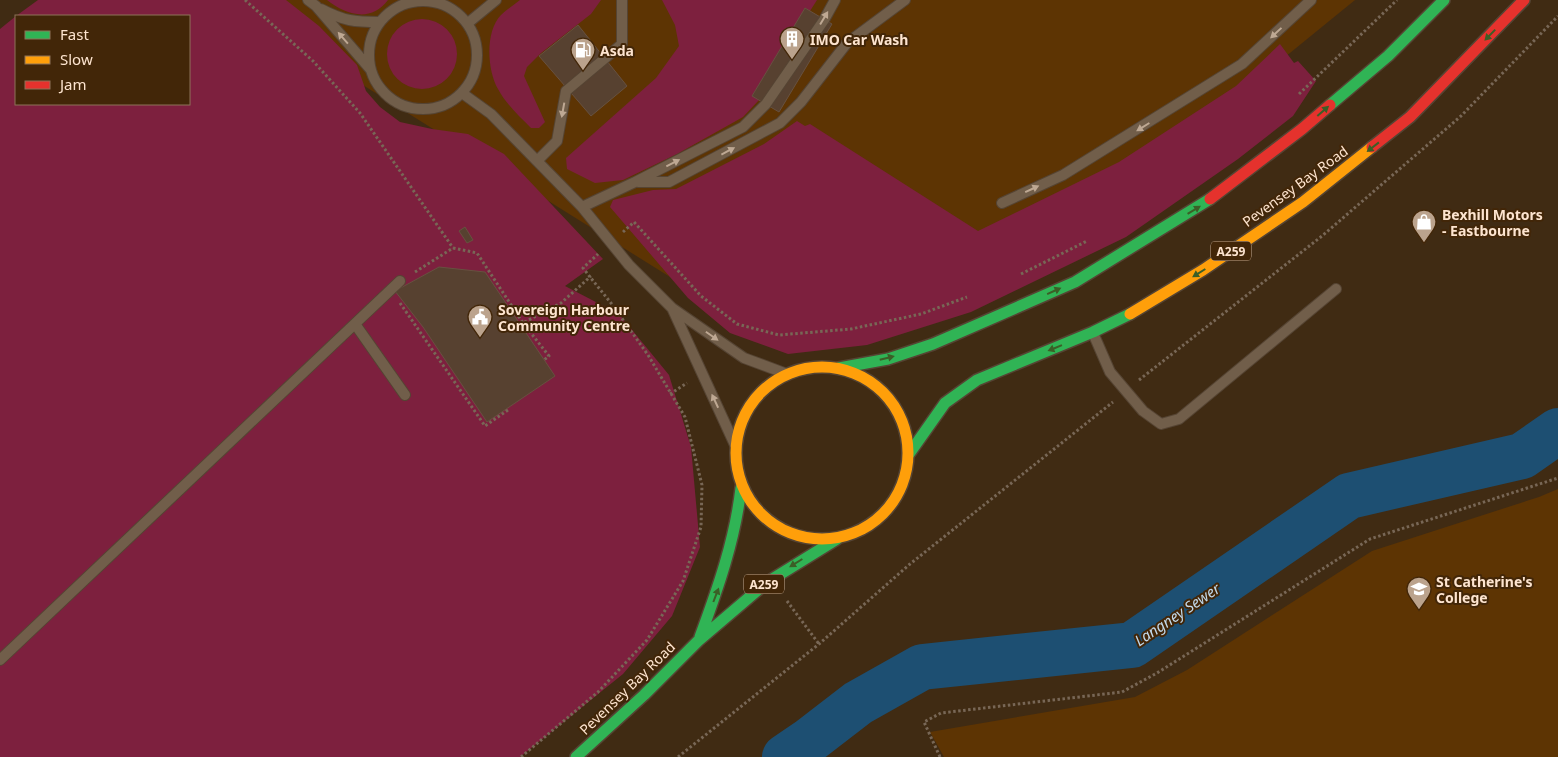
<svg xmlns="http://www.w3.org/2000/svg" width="1558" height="757" viewBox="0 0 1558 757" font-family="'Noto Sans',sans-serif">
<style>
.built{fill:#5d3403}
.green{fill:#7d203e}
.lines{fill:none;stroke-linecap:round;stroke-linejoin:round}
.river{stroke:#1d4f72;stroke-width:46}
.building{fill:#574130;stroke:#675140}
.lane-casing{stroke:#543;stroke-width:12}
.fast-casing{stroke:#543;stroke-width:14}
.slow-casing{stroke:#543;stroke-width:14}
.jam-casing{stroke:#543;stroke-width:14}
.path{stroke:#786756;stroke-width:3;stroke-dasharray:2.5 2.5;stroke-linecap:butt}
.lane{stroke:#715e4a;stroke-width:10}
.fast{stroke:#30b455;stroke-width:11}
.slow{stroke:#ff9f0a;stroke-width:11}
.jam{stroke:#e5322d;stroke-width:11}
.oneway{fill:#bea893}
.oneway2{fill:#3b5f27}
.labels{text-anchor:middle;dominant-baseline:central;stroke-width:4;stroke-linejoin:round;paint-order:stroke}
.shield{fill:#422608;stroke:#c5ab93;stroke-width:1}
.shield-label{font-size:12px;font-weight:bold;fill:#fde4cf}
.poi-label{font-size:14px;font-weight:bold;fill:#fde4cf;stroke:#422608;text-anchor:start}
.street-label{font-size:14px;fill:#fde4cf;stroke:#422608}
.water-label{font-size:15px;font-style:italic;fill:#c1d8ea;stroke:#422608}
</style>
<rect width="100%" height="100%" fill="#402b13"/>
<path class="built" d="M227,0H1355L1203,124L996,241L726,312Z
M1558,489V757H944L930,732L1135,697L1187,670L1372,551L1539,497Z"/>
<path class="green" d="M38,0H286L319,26L357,65L366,91L380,107L400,122L432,129L468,134L504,154L603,259L565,286L619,314L669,375L691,447L700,547L672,616L623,674L520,757H0V29L16,16V104H189V16H16Z
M327,0H388C371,23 346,15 327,0Z
M520,0H601L591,14L541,53L527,67L524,76L545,122L539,128H531C519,116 506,104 498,89C487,70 485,31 501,15C507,9 514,5 520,0Z
M662,0H817L810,11L805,8L759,100L743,117L677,154L623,180L595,183L567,169L566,158L656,78L679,46L675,25Z
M387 54a35 35 0 1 1 70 0a35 35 0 1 1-70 0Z
M1280,44L1294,63L1298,61L1316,81L1293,116L1238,159L1126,237L971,312L867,345L788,354L730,333L688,298L610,207L613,200L653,190L676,189L764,144L797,121L805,126L810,124L978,231L1119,162L1236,86Z"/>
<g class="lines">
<path class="river" d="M785,757L810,740L858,703L922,667L1132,645L1349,496L1522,456L1558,431"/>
</g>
<path class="building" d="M805,8L832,24L779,112L752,96Z
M578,25L627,86L591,116L539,56Z
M465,227L473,240L467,243L459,231Z
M439,267L485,272L555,376L487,422L423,327L395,291Z"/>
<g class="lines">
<defs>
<path id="lane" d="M308,0L316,6L371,70
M369 55a54 54 0 1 1 108 0a54 54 0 1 1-108 0Z
M321,9C344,21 354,22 380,22
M468,23L496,0
M462,93L491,114L537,161L582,207L629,265L672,308L744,358L787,374
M537,161L557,141L566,91L622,44V0
M638,182H669L780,123L801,102L847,43L905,0
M1002,203L1063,175L1242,64L1311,0
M582,207L635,182L743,127L766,104L824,20L835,0
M673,310L735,445
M355,324L405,395
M1093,333L1110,372L1143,411L1161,424L1179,419L1336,289
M0,660L400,281"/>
<path id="fast" d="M1330,105L1388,56L1444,0
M839,368L888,359L933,344L1075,282L1210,199
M909,454L945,403L977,380L1093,332L1130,314
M700,637C718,588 735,540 741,488
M576,757L644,695L698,641L766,583L837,539"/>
<path id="slow" d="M1130,314L1203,270L1303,202L1372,147
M736 453a86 86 0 1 1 172 0a86 86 0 1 1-172 0Z"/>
<path id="jam" d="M1372,147L1410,117L1524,0
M1210,199L1302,129L1330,105"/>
</defs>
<use href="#lane" class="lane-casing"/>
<use href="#fast" class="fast-casing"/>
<use href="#slow" class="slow-casing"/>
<use href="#jam" class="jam-casing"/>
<path class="path" d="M245,0L313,61L360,113L453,248
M1299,94L1397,0
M623,232L634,222L701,296L737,324L779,335L851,329L921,314L967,297
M415,272L453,248L477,253L523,323L561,303L590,277L583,268L598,254
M1021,274L1087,241
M400,303L485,426L508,410L507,408
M523,323L549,356L544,360
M1139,380L1322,236L1461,116L1558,16
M670,394L687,383
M787,601L819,644
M521,757L598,692L647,640L683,581L701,527L702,485L685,417L648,355L611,303L590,277
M678,757L819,644L910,564L1113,402
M940,757L924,722L941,713L1122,692L1157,673L1370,539L1558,478"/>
<use href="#lane" class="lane"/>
<use href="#fast" class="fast"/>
<use href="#slow" class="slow"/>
<use href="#jam" class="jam"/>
</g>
<defs><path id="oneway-solid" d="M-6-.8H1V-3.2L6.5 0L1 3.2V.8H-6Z" transform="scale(1.25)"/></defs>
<g class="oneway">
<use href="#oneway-solid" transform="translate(824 18) rotate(-59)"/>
<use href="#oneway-solid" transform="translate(1276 33) rotate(137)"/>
<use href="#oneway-solid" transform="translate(343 38) rotate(-131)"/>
<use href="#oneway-solid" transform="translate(563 110) rotate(100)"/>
<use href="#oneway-solid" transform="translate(1143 127) rotate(148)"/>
<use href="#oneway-solid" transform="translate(728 151) rotate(-28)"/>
<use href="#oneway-solid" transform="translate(673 163) rotate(-27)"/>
<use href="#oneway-solid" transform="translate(1032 189) rotate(-25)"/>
<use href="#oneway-solid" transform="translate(712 336) rotate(35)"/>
<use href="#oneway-solid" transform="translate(715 401) rotate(-115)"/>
</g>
<g class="oneway2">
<use href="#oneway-solid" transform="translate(1490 35) rotate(134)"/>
<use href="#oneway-solid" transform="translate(1323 111) rotate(-41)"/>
<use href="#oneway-solid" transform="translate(1373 147) rotate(142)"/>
<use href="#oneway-solid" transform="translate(1194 210) rotate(-31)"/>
<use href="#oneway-solid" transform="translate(1199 273) rotate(148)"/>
<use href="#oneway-solid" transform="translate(1054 291) rotate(-24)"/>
<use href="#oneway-solid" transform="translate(1055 348) rotate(158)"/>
<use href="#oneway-solid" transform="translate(887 358) rotate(-14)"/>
<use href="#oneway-solid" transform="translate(796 563) rotate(148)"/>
<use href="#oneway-solid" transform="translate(716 595) rotate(-69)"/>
</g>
<defs>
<symbol id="building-pin" viewBox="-11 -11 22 30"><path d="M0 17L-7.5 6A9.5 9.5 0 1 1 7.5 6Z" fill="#bba38d" stroke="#422608"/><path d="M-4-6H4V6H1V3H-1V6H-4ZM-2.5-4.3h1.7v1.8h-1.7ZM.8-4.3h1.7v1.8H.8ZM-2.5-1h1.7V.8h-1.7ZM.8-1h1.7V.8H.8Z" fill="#fff"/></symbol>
<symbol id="fuel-pin" viewBox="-11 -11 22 30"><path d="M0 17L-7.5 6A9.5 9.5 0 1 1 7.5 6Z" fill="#bba38d" stroke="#422608"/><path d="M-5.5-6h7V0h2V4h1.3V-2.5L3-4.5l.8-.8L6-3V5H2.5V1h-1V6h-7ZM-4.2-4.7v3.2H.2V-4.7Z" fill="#fff"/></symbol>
<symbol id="shop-pin" viewBox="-11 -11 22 30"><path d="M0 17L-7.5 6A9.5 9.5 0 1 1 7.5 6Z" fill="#bba38d" stroke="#422608"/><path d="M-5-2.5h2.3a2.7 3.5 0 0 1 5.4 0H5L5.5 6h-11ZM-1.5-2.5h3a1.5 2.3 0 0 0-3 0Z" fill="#fff"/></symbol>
<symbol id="civic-pin" viewBox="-11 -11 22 30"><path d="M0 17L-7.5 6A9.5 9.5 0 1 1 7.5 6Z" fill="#bba38d" stroke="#422608"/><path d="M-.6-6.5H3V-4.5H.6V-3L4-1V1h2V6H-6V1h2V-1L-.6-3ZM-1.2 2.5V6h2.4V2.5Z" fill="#fff"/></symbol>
<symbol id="school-pin" viewBox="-11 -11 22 30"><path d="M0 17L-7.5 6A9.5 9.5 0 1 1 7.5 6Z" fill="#bba38d" stroke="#422608"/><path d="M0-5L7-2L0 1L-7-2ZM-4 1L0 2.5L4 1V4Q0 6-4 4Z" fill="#fff"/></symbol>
</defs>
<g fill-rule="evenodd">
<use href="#building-pin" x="778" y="25" width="28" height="38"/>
<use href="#fuel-pin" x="569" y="36" width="28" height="38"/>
<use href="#shop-pin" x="1410" y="208" width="28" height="38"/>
<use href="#civic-pin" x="466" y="303" width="28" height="38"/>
<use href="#school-pin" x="1405" y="575" width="28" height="38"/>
</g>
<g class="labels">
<g class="shield">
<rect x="1211" y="241.5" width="40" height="19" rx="4"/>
<rect x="744" y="574.5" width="40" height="19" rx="4"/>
</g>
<g class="shield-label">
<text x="1231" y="251">A259</text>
<text x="764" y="584">A259</text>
</g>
<g class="poi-label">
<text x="810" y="39">IMO Car Wash</text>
<text x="600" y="50">Asda</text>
<text x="1442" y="214">Bexhill Motors<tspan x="1442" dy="16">- Eastbourne</tspan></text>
<text x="498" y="309">Sovereign Harbour<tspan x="498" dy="16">Community Centre</tspan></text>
<text x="1436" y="581">St Catherine's<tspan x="1436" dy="16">College</tspan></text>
</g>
<g class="street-label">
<text transform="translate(1295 186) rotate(-36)">Pevensey Bay Road</text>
<text transform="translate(627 688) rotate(-44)">Pevensey Bay Road</text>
</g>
<g class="water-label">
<text transform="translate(1177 614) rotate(-34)">Langney Sewer</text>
</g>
</g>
<rect x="15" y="15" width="175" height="90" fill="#422608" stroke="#8d7258"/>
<rect x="25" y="31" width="25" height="8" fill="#30b455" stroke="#8d7258"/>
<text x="60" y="40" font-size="15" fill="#fde4cf">Fast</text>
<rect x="25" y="56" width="25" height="8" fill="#ff9f0a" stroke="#8d7258"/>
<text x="60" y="65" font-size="15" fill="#fde4cf">Slow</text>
<rect x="25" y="81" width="25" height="8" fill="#e5322d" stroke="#8d7258"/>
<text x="60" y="90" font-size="15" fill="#fde4cf">Jam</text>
</svg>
